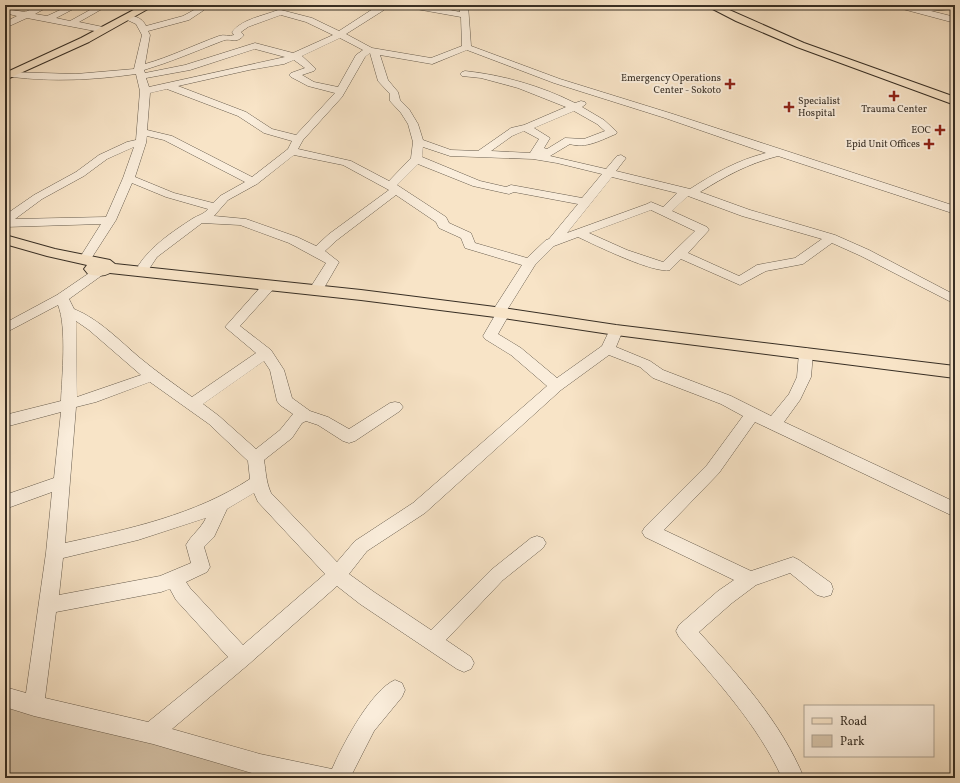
<svg xmlns="http://www.w3.org/2000/svg" width="960" height="783" viewBox="0 0 960 783" font-family="Vollkorn,serif">
<style>
.green{fill:#d7c5ab;stroke:#877a68}
.lines{fill:none;stroke-linecap:round;stroke-linejoin:round}
.minor-casing{stroke:#675c4d;stroke-width:1}
.major-casing{stroke:#372e24;stroke-width:2}
.minor{fill:#faeddb;fill-rule:evenodd}
.major{fill:#f8e4c7;fill-rule:evenodd}
.poi-dot{fill:#8f2418;stroke:#faeddb;stroke-width:1.5}
.labels{text-anchor:middle;dominant-baseline:central;stroke-width:4;stroke-linejoin:round;paint-order:stroke}
.far-poi-label{font-size:10px;fill:#372e24;stroke:#faeddb;text-anchor:end}
</style>
<rect width="100%" height="100%" fill="#f8e4c7"/>
<filter id="stains"><feTurbulence type="fractalNoise" baseFrequency=".005" numOctaves="4"/><feColorMatrix values="0 0 0 0 .2 0 0 0 0 .09 0 0 0 0 .02 0 0 0 .5 -.17"/></filter>
<radialGradient id="worn" r=".72"><stop offset=".6" stop-color="#630" stop-opacity="0"/><stop offset="1" stop-color="#630" stop-opacity=".3"/></radialGradient>
<path class="green" d="M5,706L299,778H5Z"/>
<g class="lines">
<defs>
<path id="minor" d="M40,5H51L35,14L47,16L71,5H81L56,18L70,21L99,5H109L79,22L103,27L104,29L103,31L100,32L27,18L5,28V22L17,16L5,13V9L25,12Z
M192,5H201L200,7L204,10L189,20L148,31L150,35L145,64C170,57 194,45 219,36C224,34 229,37 234,35L232,32C242,19 263,16 278,10H281L312,18L339,31L379,5H387L384,10L346,34L372,48L431,58L462,46L461,17L405,7L401,5H425L460,12V5H468L471,46L560,79L673,114L955,206V214L778,156C747,164 726,176 700,192L750,210L835,235L869,250L955,295V304L861,256L832,243L803,264L766,271L740,285L681,259L670,270C654,274 595,245 578,237L554,246L535,265L507,310L510,313L498,334L521,348L557,378L602,346L611,327L616,326L621,327L623,330L616,347L650,361L663,370L731,396L771,416L789,394L797,377L799,353L801,350L806,348L811,350L813,353L811,377L800,400L784,422L955,502V517L755,422L719,473L664,530L751,571L793,557L799,560L831,583L833,589L831,595L824,597L817,595L790,573L756,585L732,603L699,632C739,676 781,722 804,778H782C758,725 717,681 679,637L676,631L679,625L718,591L734,580L645,537L642,532L645,527L707,465L743,416L721,404L653,378L640,367L609,355L561,390L425,513L367,551L349,574L374,592L431,630L491,570L531,538L537,536L543,538L546,543L543,548L503,580L446,640L471,657L474,663L471,669L464,672L457,669L360,604L337,586L249,664L172,729L260,754L332,769C342,746 371,690 395,680L402,683L405,690L402,697L374,731L350,778H269L153,744L34,716L5,707V687L26,693L46,553L52,492L5,509V495L54,478L61,412L5,427V415L61,401C62,376 67,327 58,305L5,333V323L57,295L101,265H111L112,268L69,299L74,309C99,319 120,341 140,358C157,372 174,384 192,397L256,353L225,327L265,282H275L277,285L240,326L271,350L284,370L292,398L310,411L328,417L349,429L390,403L395,402L400,403L403,407L400,411L355,441L349,443L343,441L318,425L306,421L302,423L292,438L264,460C266,472 266,482 271,493L337,562L355,541L413,503L547,386L511,355L485,339L483,336L498,310L495,307L522,265L465,248L461,238L439,228L436,222L396,195L337,240L325,251L339,262L324,288H314L312,285L326,263L289,243L240,225L202,223L157,257L149,269H139L138,266C151,246 172,232 192,219C198,215 203,215 208,209L166,197L132,183L116,220L89,262H81L79,259L101,224L5,227V215L34,195L76,172L99,155L127,142L136,140L140,91L136,74C94,80 54,82 12,77L9,76L7,74L9,72L76,74L134,69L142,35L136,24L123,18L124,16C133,15 142,17 146,26L183,16L194,10L191,7ZM281,15L306,22L333,35L293,53L255,43L185,65L145,73L144,70C171,62 196,51 222,41C231,37 236,45 244,35L241,32L248,27ZM340,38L363,50L356,55L338,87L314,82L302,75L314,71L316,69L302,56ZM255,49L285,57L149,87L146,78L190,70ZM467,50L554,83L665,118L766,153C738,160 715,173 690,189L616,171L626,158L621,155L617,156L606,169L550,156L570,144C586,149 601,140 616,134L617,132L604,120L582,107L586,104L585,102L581,101L575,103C541,86 503,75 465,71L462,72L460,74L462,76L481,78L518,88L566,107L524,125L511,128L478,151L451,150L423,140L418,124L409,109L400,100L398,92L388,80L380,55L432,64ZM370,53L378,81L390,94V101L401,113L408,124L413,142L411,158L389,181L351,161L298,149L303,140L342,97L365,57ZM294,60L305,68L291,73L289,75L291,77L308,86L335,93L296,135L272,129L246,112L178,86L249,70L284,64ZM167,89L238,116L264,133L292,141L288,149L252,177L172,136L147,130L150,93ZM574,111L597,124L605,131L584,139L565,138L547,149L544,148L550,138L534,128ZM524,131L539,139L530,153L491,151L512,136ZM147,136L164,140L245,182L220,196L213,203L174,193L135,177L146,143ZM134,147L123,178L106,217L15,219L42,199L84,176L107,159ZM423,147L450,156L533,159L557,163L602,174L582,198L511,185L506,187L480,181L422,157ZM294,155L343,165L389,190L329,234L316,246L297,237L246,219L214,216L228,200L257,184ZM418,164L473,186L509,194L514,192L578,204L549,239L546,240L527,258L475,243L471,233L449,223L446,217L397,185ZM612,177L677,193L663,207L651,202L647,204L567,233ZM688,196L742,216L822,239L795,258L757,265L739,276L688,253L709,230L707,227L672,211ZM651,210L695,231L663,262L627,250L589,233ZM76,321L89,330L141,375L77,397ZM264,361L270,370L277,401L280,405L293,414L280,430L256,449L219,416L203,404ZM150,382L209,424L248,461L250,479C195,515 129,529 65,543L76,407L96,402ZM254,493L258,502L325,574L243,645L190,588L186,582L207,572L210,567L204,547L214,537L227,509ZM206,518C200,530 192,534 186,545L191,563L160,576L59,595L63,558L138,540ZM170,589L176,600L228,657L148,722L45,698L56,612L161,592Z
M894,5H908L923,9L927,7L955,5L953,9L931,11L955,17V23L895,7Z"/>
<path id="major" d="M143,5H155L89,42L5,80V73L81,38Z
M705,5H718L804,43L955,97V105L797,47L736,21Z
M5,235L55,249L110,260L115,264L361,290L503,308L616,325L955,366V378L616,335L503,318L361,300L110,273C103,277 95,276 88,274L84,269L87,265L47,256L5,244Z"/>
</defs>
<use href="#minor" class="minor-casing"/>
<use href="#major" class="major-casing"/>
<use href="#minor" class="minor"/>
<use href="#major" class="major"/>
</g>
<g class="poi-dot">
<path d="M728 78h4v4h4v4h-4v4h-4v-4h-4v-4h4z"/>
<path d="M892 90h4v4h4v4h-4v4h-4v-4h-4v-4h4z"/>
<path d="M787 101h4v4h4v4h-4v4h-4v-4h-4v-4h4z"/>
<path d="M938 124h4v4h4v4h-4v4h-4v-4h-4v-4h4z"/>
<path d="M927 138h4v4h4v4h-4v4h-4v-4h-4v-4h4z"/>
</g>
<g class="labels">
<g class="far-poi-label">
<text x="721" y="78">Emergency Operations<tspan x="721" dy="12">Center - Sokoto</tspan></text>
<text x="798" y="101" text-anchor="start">Specialist<tspan x="798" dy="12">Hospital</tspan></text>
<text x="894" y="109" text-anchor="middle">Trauma Center</text>
<text x="931" y="130">EOC</text>
<text x="920" y="144">Epid Unit Offices</text>
</g>
</g>
<rect width="960" height="783" fill="none" stroke="#f8e4c7" stroke-width="20"/>
<rect x="6" y="6" width="948" height="771" fill="none" stroke="#372e24" stroke-width="2"/>
<rect x="10" y="10" width="940" height="763" fill="none" stroke="#372e24"/>
<rect x="804" y="705" width="130" height="52" fill="#faeddb" stroke="#aca192"/>
<rect x="812" y="718" width="20" height="6" fill="#f8e4c7" stroke="#aca192"/>
<text x="840" y="725" font-size="12" fill="#372e24">Road</text>
<rect x="812" y="735" width="20" height="12" fill="#d7c5ab" stroke="#aca192"/>
<text x="840" y="745" font-size="12" fill="#372e24">Park</text>
<rect width="100%" height="100%" filter="url(#stains)"/>
<rect width="100%" height="100%" fill="url(#worn)"/>
</svg>
